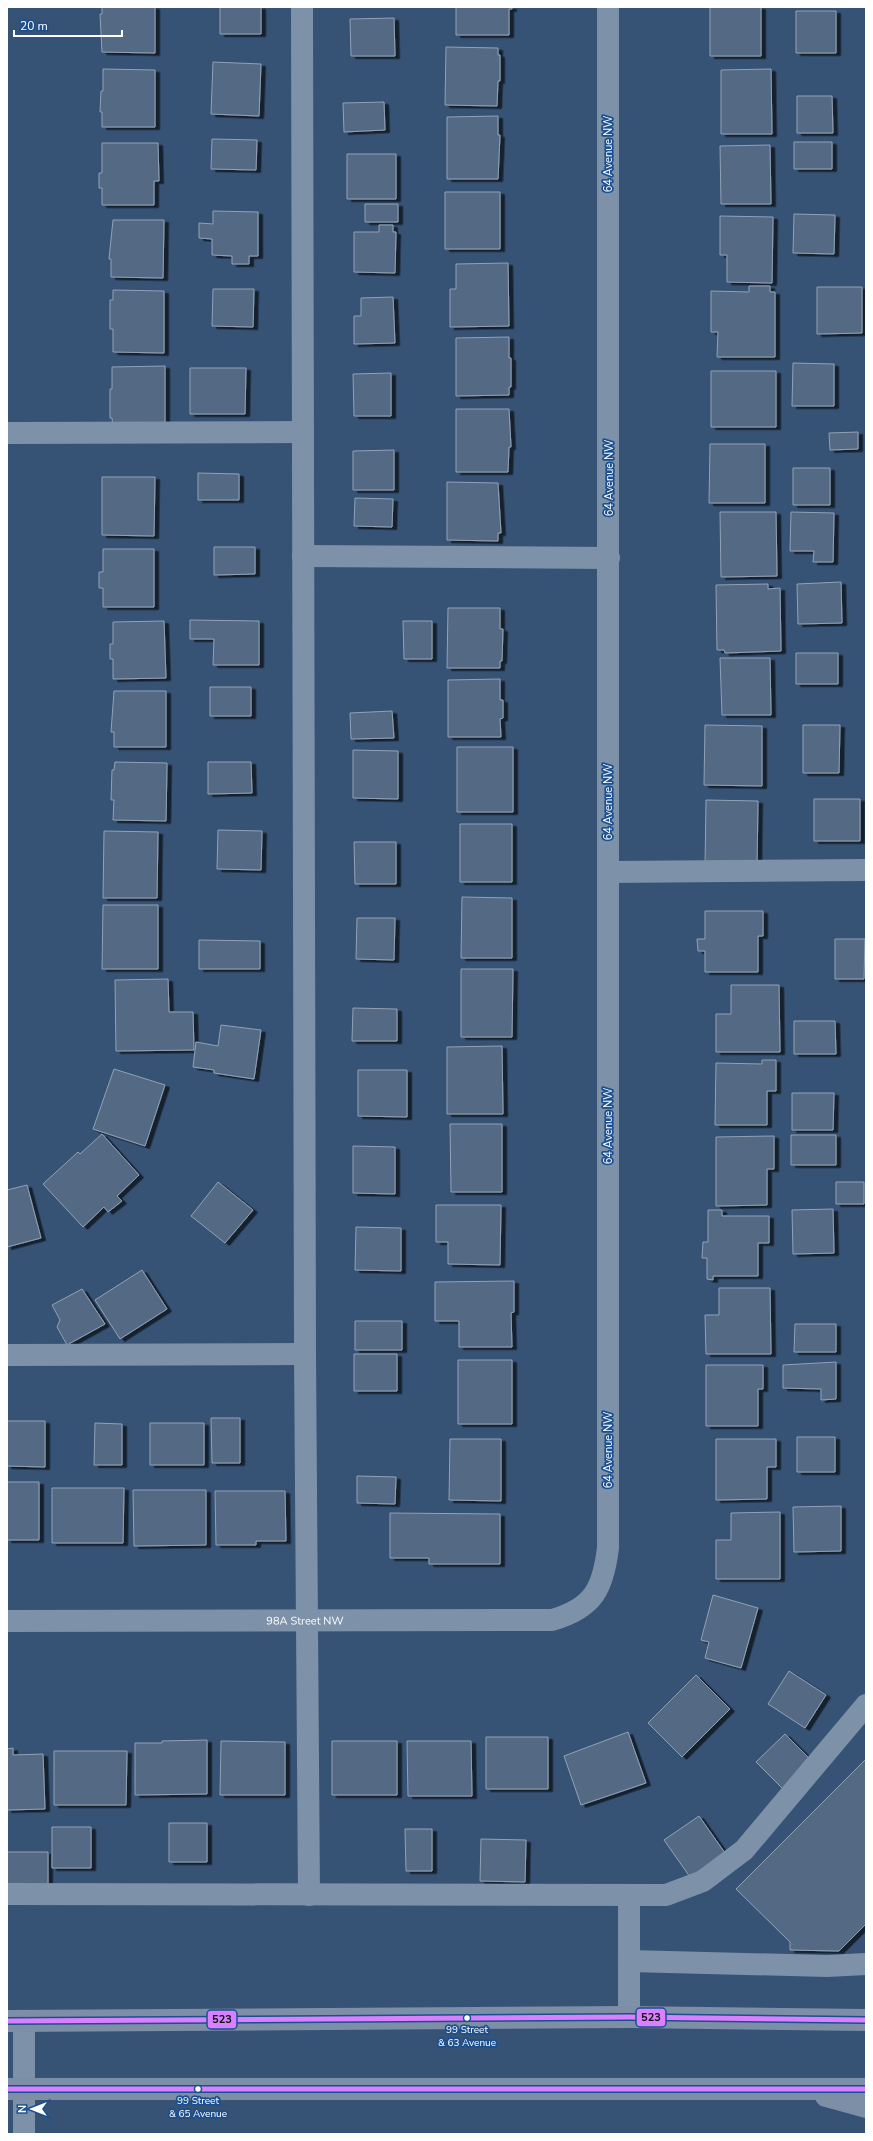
<svg xmlns="http://www.w3.org/2000/svg" width="873" height="2141" viewBox="0 0 873 2141" font-family="'Nunito Sans',sans-serif">
<style>
.building{fill:#526984;stroke:#92a2b6;filter:url(#shadow)}
.lines{fill:none;stroke-linecap:round;stroke-linejoin:round}
.minor{stroke:#7d92a8;stroke-width:22}
.major{stroke:#7d8ea7;stroke-width:22}
.bus-1-casing{stroke:#1b4f8f;stroke-width:8}
.bus-1{stroke:#d880ff;stroke-width:5}
.bus-dot{fill:#fff;stroke:#1b4f8f;stroke-width:1.5}
.labels{text-anchor:middle;dominant-baseline:central;stroke-width:3.5;stroke-linejoin:round;paint-order:stroke}
.bus-label{font-size:10px;fill:#fff;stroke:#1b4f8f}
.street-label{font-size:11px;fill:#fff;stroke:#1b4f8f}
.line-badge{stroke:#1b4f8f;stroke-width:1.5}
.pale-badge-label{font-size:11px;text-anchor:middle;font-weight:bold;fill:#111}
</style>
<defs>
<filter id="shadow"><feDropShadow dx="4.5" dy="2.5" stdDeviation="0" flood-color="#0009"/></filter>
</defs>
<rect width="100%" height="100%" fill="#365274"/>
<path class="building" d="M102,7H155V53L102,52L100,14H102Z
M220,7H261V34H220Z
M456,7H512V9H509V35H456Z
M710,7H761V56H710Z
M796,11H836V53H796Z
M394,18L395,56H351L350,19Z
M446,47L498,48V55H500V81H498L497,106L445,105Z
M213,62L261,64L259,116L211,114Z
M103,69L155,70V127H102V112H100L101,91H103Z
M771,69L772,134H721V70Z
M797,96H832L833,133H797Z
M384,102L385,130L344,132L343,103Z
M498,116V135H500L498,179H447V117Z
M212,139L257,140L256,170L211,169Z
M794,142H832V169H794Z
M102,143H158L159,181H154V205H102V188H99V173H102Z
M770,145L771,204H721L720,146Z
M347,154H396V199H347Z
M445,192H500V249H445Z
M365,204H398V222H365Z
M213,211L258,212V256H249V264H232V256L212,255V239L199,238V223L213,224Z
M794,214L835,215L834,254L793,253Z
M720,216L773,217L772,283L727,282V255H720Z
M113,220H164L163,278L111,277V259H109Z
M379,225H393V232H396L395,273L354,272V232H379Z
M508,263L509,326L450,327V289H456V264Z
M749,286H770V292H775V357H717L718,332H711V291L749,292Z
M817,287H862V333L817,334Z
M213,289H254L253,327L212,326Z
M113,290L164,291V353L113,352V329H110V300H113Z
M393,297L395,343L354,344V316H361V298Z
M509,337V358H511V387H509V395L456,396V338Z
M793,363L834,364V406H792Z
M165,366V428L113,429L112,418H110V389H112V367Z
M190,368H246L245,414H190Z
M711,371H776V427H711Z
M391,373V416H354L353,374Z
M456,409H509L511,447H509L508,472H456Z
M858,432V449L830,450L829,433Z
M710,444H765V503H709Z
M394,450V490H353V451Z
M793,468H830V505H793Z
M198,473L239,474V500H198Z
M102,477H155L154,536L102,535Z
M447,482L498,483L501,533H498V541L447,540Z
M355,498L393,499L392,527L354,526Z
M720,512H776L777,576L721,577Z
M791,512L834,513L833,562H813L814,551H790Z
M214,547H255V574L214,575Z
M103,549H154V607H103V588H99V572H103Z
M841,582L842,623L798,624L797,584Z
M768,584V589L780,588L781,651L725,653L724,650H717L716,585Z
M448,608H500V629H503L502,661H500V668H447Z
M190,620L259,621V665H213L214,639H190Z
M164,621L166,678L113,679V659H110V644H113V622Z
M403,621H432V659H404Z
M796,653H838V684H796Z
M720,658H770L771,715H722Z
M500,679V700H503V718L500,719L501,737H448V680Z
M210,687H251V716H210Z
M114,691H166V747H114V732H111Z
M392,711L394,738L351,739L350,713Z
M705,725L762,726V786L704,785Z
M803,725H840L839,773H803Z
M457,747H513V812H457Z
M353,750L398,751V799L353,798Z
M115,762L167,763L166,821L113,820L114,800H111L112,770H114Z
M208,762H251L252,793L208,794Z
M814,799H860V841H814Z
M706,800L758,801L757,867L705,866Z
M460,824H512V882H460Z
M218,830L262,831L261,870L217,869Z
M104,831L158,832L157,898H103Z
M354,842H396V884H355Z
M462,897L512,898V958H461Z
M103,905H158V969H102Z
M705,911H763V936H758V972H705V951H698L697,939H705Z
M357,918H395L394,960L356,959Z
M835,939H865L864,979H835Z
M199,940L260,941V969H199Z
M461,969H513L512,1037H461Z
M168,979L169,1012H193L194,1050L116,1051L115,980Z
M731,985H779L780,1052H716V1014H731Z
M353,1008L397,1009V1041H352Z
M794,1021H835L836,1054H794Z
M221,1025L261,1030L254,1079L214,1073V1070L193,1067L196,1042L218,1046Z
M502,1046L503,1114H447V1047Z
M762,1060H776V1091H767V1125H715L716,1063L762,1064Z
M114,1069L165,1085L145,1146L93,1129Z
M358,1070H407V1117L358,1116Z
M792,1093H834L833,1130H792Z
M450,1124H502V1192H451Z
M102,1134L139,1175L117,1196L122,1201L108,1212L104,1207L83,1227L43,1184L78,1152L80,1154Z
M791,1135H836V1165H791Z
M774,1136V1169H767V1205L716,1206V1137Z
M353,1146L395,1147V1194L353,1193Z
M218,1182L253,1210L225,1243L191,1216Z
M836,1182H864V1204H836Z
M27,1185L41,1238L7,1247V1190Z
M436,1205H501L500,1265L448,1264V1242H436Z
M833,1209L834,1253L793,1254L792,1210Z
M708,1210H722V1216H769V1243H758V1276H713V1280L707,1279V1258H702L703,1242H708Z
M356,1227L401,1228V1271L355,1270Z
M142,1270L167,1309L120,1339L95,1300Z
M514,1281V1312L511,1313L512,1347H459V1321H435V1282Z
M719,1288H770L771,1354H706L705,1315H719Z
M82,1289L105,1324L67,1345L57,1327L60,1320L52,1305Z
M355,1321H402V1350H355Z
M795,1324H836V1352H794Z
M354,1354H397V1391H354Z
M458,1360H512V1424H458Z
M836,1362V1399L821,1400V1389L783,1388V1365Z
M706,1365H763V1389H758V1426H706Z
M211,1418H240V1463H212Z
M7,1421H45V1467L7,1466Z
M95,1423L122,1424V1465H94Z
M150,1423H204V1465H150Z
M797,1437H835V1472H797Z
M450,1439H501V1501L449,1500Z
M716,1439H776V1467H767V1499L716,1500Z
M357,1476L396,1477L395,1504L357,1503Z
M7,1482H39V1540H7Z
M52,1488H124L123,1543H52Z
M133,1490H206V1545L134,1546Z
M215,1491H285L286,1541H256V1545H216Z
M841,1506V1551L794,1552L793,1507Z
M780,1512V1579H716V1540H731V1513Z
M390,1513L500,1514V1564H429V1558H390Z
M713,1595L758,1608L741,1668L705,1658L709,1642L701,1640Z
M789,1671L826,1695L805,1728L768,1704Z
M696,1675L730,1709L682,1757L648,1723Z
M628,1732L646,1783L581,1805L564,1756Z
M785,1734L814,1763L783,1789L756,1762Z
M486,1737H548V1789H486Z
M207,1740V1794L135,1795V1743H162V1741Z
M221,1741L285,1742V1795H220Z
M332,1741H397V1795H332Z
M407,1741H471L472,1796H408Z
M13,1748V1755L43,1754L45,1809L7,1810V1749Z
M54,1751H127L126,1805H54Z
M866,1759V1924L839,1951L790,1950V1942L736,1889Z
M699,1816L725,1853L690,1877L664,1840Z
M169,1823H207V1862H169Z
M52,1827H91V1868H52Z
M405,1829H432V1871H406Z
M481,1839L526,1840L525,1882L480,1881Z
M7,1852H48V1890H7Z"/>
<g class="lines">
<g class="minor">
<path d="M302,7L305,1354L309,1895"/>
<path d="M7,433L303,432"/>
<path d="M303,556L609,558"/>
<path d="M608,872L866,870"/>
<path d="M7,1355L305,1354"/>
<path id="s1" d="M7,1621L552,1620C594,1608 603,1588 608,1548V7"/>
<path d="M7,1894L666,1895L703,1881L744,1850L866,1705"/>
<path d="M629,1895V2017"/>
<path d="M629,1961L827,1966L866,1964"/>
<path d="M24,2021V2134"/>
</g>
<path class="major" d="M7,2021L629,2017L866,2020
M7,2089H866
M826,2096L866,2107"/>
<defs>
<path id="bus-1" d="M7,2021L629,2017L866,2020
M7,2089H866"/>
</defs>
<use href="#bus-1" class="bus-1-casing"/>
<use href="#bus-1" class="bus-1"/>
</g>
<g class="bus-dot">
<circle cx="467" cy="2018" r="3.5"/>
<circle cx="198" cy="2089" r="3.5"/>
</g>
<g class="labels">
<g class="bus-label">
<text x="467" y="2030">99 Street<tspan x="467" dy="13">&amp; 63 Avenue</tspan></text>
<text x="198" y="2101">99 Street<tspan x="198" dy="13">&amp; 65 Avenue</tspan></text>
</g>
<g class="street-label">
<text transform="translate(608 154) rotate(-90)">64 Avenue NW</text>
<text transform="translate(609 478) rotate(-90)">64 Avenue NW</text>
<text transform="translate(608 802) rotate(-90)">64 Avenue NW</text>
<text transform="translate(608 1126) rotate(-90)">64 Avenue NW</text>
<text transform="translate(608 1450) rotate(-90)">64 Avenue NW</text>
<text stroke="none"><textPath href="#s1" startOffset="298">98A Street NW</textPath></text>
</g>
</g>
<g class="line-badge">
<rect x="636" y="2008" width="30" height="19" rx="4" fill="#d880ff"/>
<rect x="207" y="2010" width="30" height="19" rx="4" fill="#d880ff"/>
</g>
<g class="pale-badge-label">
<text x="651" y="2021">523</text>
<text x="222" y="2023">523</text>
</g>
<rect width="873" height="2141" fill="none" stroke="#ffffff" stroke-width="16"/>
<g transform="translate(32 2109) rotate(270)" stroke="#1b4f8f" stroke-width="3" paint-order="stroke">
<path d="M0-3L7 15L0 10L-7 15Z" fill="#ffffff"/>
<text y="-6" font-size="11" font-weight="bold" text-anchor="middle" fill="#ffffff">N</text>
</g>
<path d="M14 30v6h108v-6" fill="none" stroke="#ffffff" stroke-width="2"/>
<text x="20" y="30" font-size="12" fill="#ffffff" stroke="#1b4f8f" stroke-width="3" paint-order="stroke">20 m</text>
</svg>
